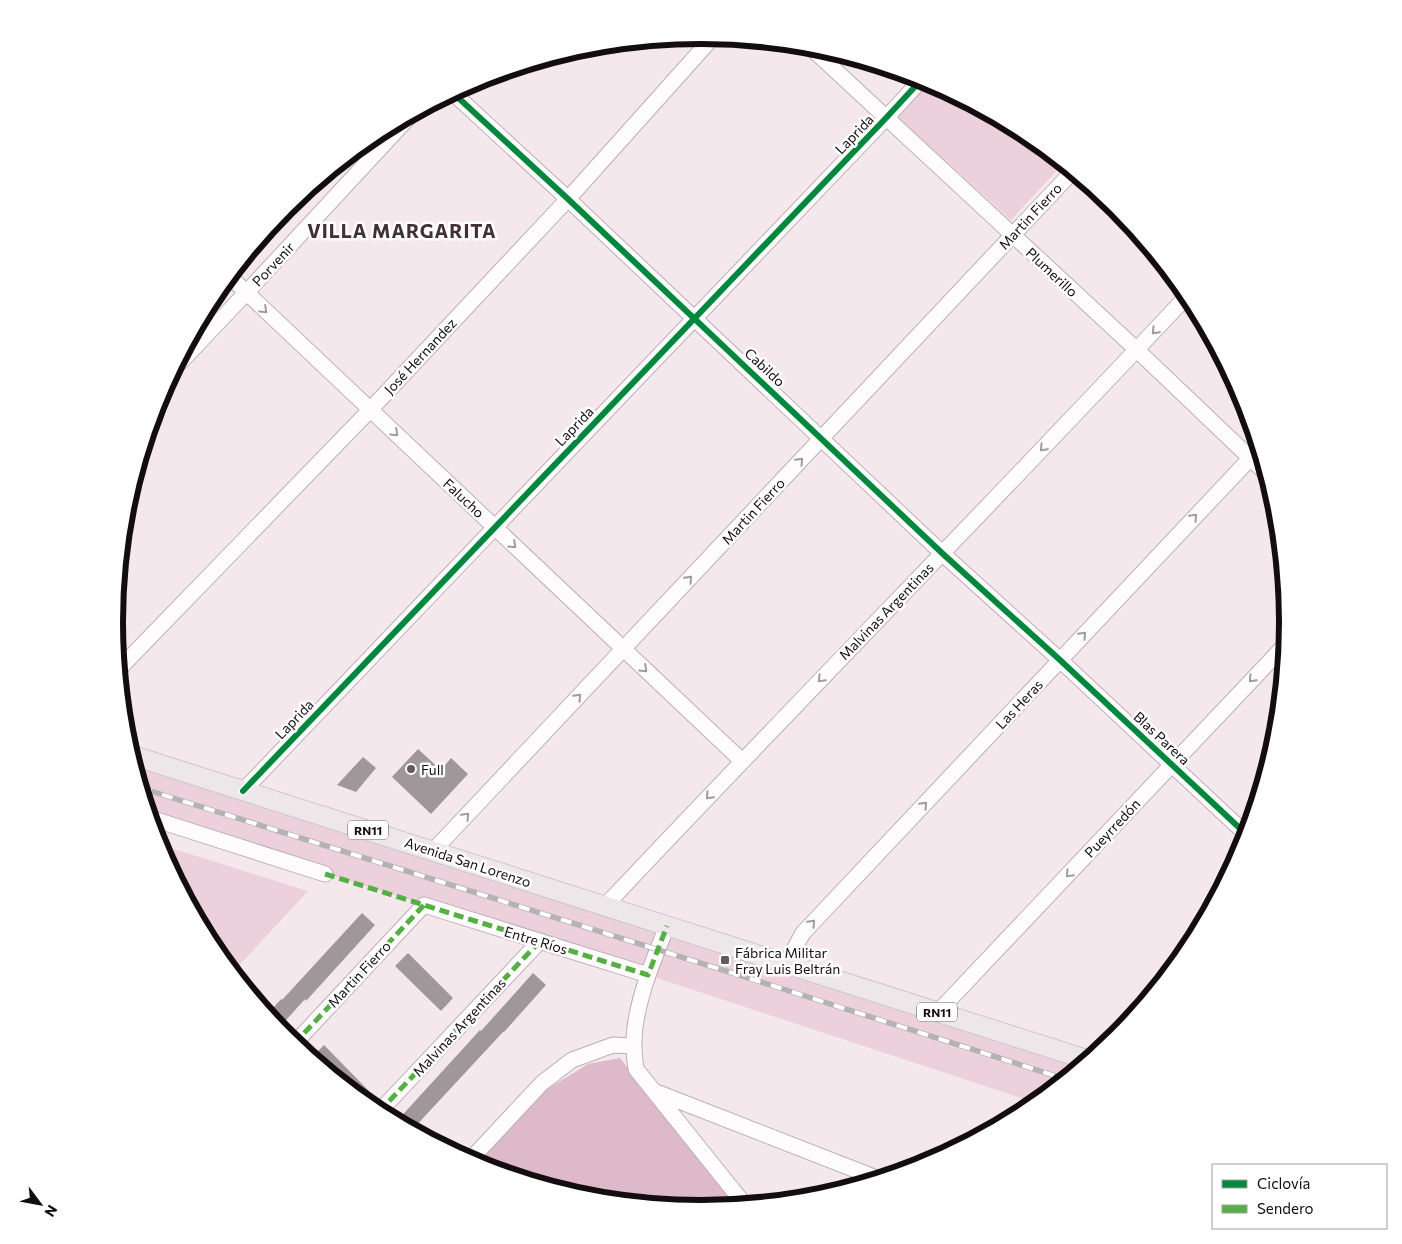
<svg xmlns="http://www.w3.org/2000/svg" width="1402" height="1244" viewBox="0 0 1402 1244" font-family="Commissioner,sans-serif">
<style>
.green{fill:#ecd0db}
.forest{fill:#deb9c9}
.building{fill:#a0979a}
.lines{fill:none;stroke-linecap:round;stroke-linejoin:round}
.minor-casing{stroke:#bab0b4;stroke-width:17}
.major-casing{stroke:#ccc7c9;stroke-width:21}
.minor{stroke:#fefcfc;stroke-width:15}
.major{stroke:#eee7ea;stroke-width:19}
.rail-casing{stroke:#b5b2b3;stroke-width:5.5}
.rail{stroke:#fff;stroke-width:4;stroke-dasharray:11;stroke-linecap:butt}
.quiet{stroke:#55b044;stroke-width:5;stroke-dasharray:10 5;stroke-linecap:butt}
.cycleway-casing{stroke:#fff;stroke-width:9}
.cycleway{stroke:#00873e;stroke-width:6}
.oneway{stroke:#a09c9e}
.poi-dot{fill:#635a5d;stroke:#fff;stroke-width:2}
.labels{text-anchor:middle;dominant-baseline:central;stroke-width:5;stroke-linejoin:round;paint-order:stroke}
.shield{fill:#fff;stroke:#5a5658;stroke-width:1}
.shield-label{font-size:12px;font-weight:bold;fill:#140d10}
.street-label{font-size:14px;fill:#140d10;stroke:#fff}
.poi-label{font-size:14px;fill:#140d10;stroke:#fff;text-anchor:start}
.district-label{font-size:19px;font-weight:bold;letter-spacing:1px;fill:#423038;stroke:#fff}
.rim{fill:none;stroke:#140d10;stroke-width:6}
</style>
<rect width="100%" height="100%" fill="#f5e8ed"/>
<path class="green" d="M930,82L1027,134L1063,164L1011,220L898,117Z
M131,755L1088,1060L1036,1103L648,975L150,818Z
M158,844L308,891L233,972L213,948Z"/>
<path class="forest" d="M620,1058L736,1206L701,1209L586,1198L476,1164L546,1090L588,1064Z"/>
<path class="building" d="M418,749L441,770L451,758L468,774L431,814L392,777Z
M363,757L376,768L356,792L337,785Z
M362,913L375,925L306,1001L305,999L279,1028L267,1015L281,999L282,1000Z
M408,953L453,998L441,1011L395,966Z
M533,973L546,985L504,1032H503L412,1130L396,1122L480,1030L481,1031Z
M324,1045L369,1091L361,1099L311,1058Z"/>
<g class="lines">
<defs>
<path id="minor" d="M809,46L1137,350L1266,473
M452,92L568,199L943,554L1060,660L1247,835
M229,276L742,761
M174,369L246,293L411,115
M119,669L370,410L568,199L714,36
M243,791L886,118L922,79
M150,818L325,874
M433,851L1073,171
M605,906C798,701 996,500 1188,295
M667,926C653,961 633,1008 634,1046C634,1054 635,1062 636,1069L745,1205
M786,964L803,933L1259,449
M938,1012L1286,644
M294,1044L424,905L648,975
M656,1092L879,1179
M379,1112L540,941
M469,1161L542,1083L572,1060L613,1045L633,1046"/>
<path id="major" d="M131,755L1088,1060"/>
</defs>
<use href="#minor" class="minor-casing"/>
<use href="#major" class="major-casing"/>
<use href="#minor" class="minor"/>
<use href="#major" class="major"/>
<defs>
<path id="rail" d="M141,788L777,987L1065,1079"/>
</defs>
<use href="#rail" class="rail-casing"/>
<use href="#rail" class="rail"/>
<path class="quiet" d="M325,874L648,975L667,926
M294,1044L424,905
M379,1112L540,941"/>
<defs>
<path id="cycleway" d="M452,92L568,199L943,554L1060,660L1247,835
M243,791L886,118L922,79"/>
</defs>
<use href="#cycleway" class="cycleway-casing"/>
<use href="#cycleway" class="cycleway"/>
</g>
<defs><path id="oneway-chevron" d="M-2-3.5L2.5 0L-2 3.5" fill="none" stroke-width="1.6" stroke-linecap="round" stroke-linejoin="round" transform="scale(1.25)"/></defs>
<g class="oneway">
<use href="#oneway-chevron" transform="translate(264 310) rotate(43)"/>
<use href="#oneway-chevron" transform="translate(1155 331) rotate(133)"/>
<use href="#oneway-chevron" transform="translate(395 433) rotate(43)"/>
<use href="#oneway-chevron" transform="translate(1043 448) rotate(134)"/>
<use href="#oneway-chevron" transform="translate(800 461) rotate(-47)"/>
<use href="#oneway-chevron" transform="translate(1194 517) rotate(-47)"/>
<use href="#oneway-chevron" transform="translate(513 545) rotate(43)"/>
<use href="#oneway-chevron" transform="translate(689 579) rotate(-47)"/>
<use href="#oneway-chevron" transform="translate(1083 635) rotate(-47)"/>
<use href="#oneway-chevron" transform="translate(644 669) rotate(43)"/>
<use href="#oneway-chevron" transform="translate(821 679) rotate(134)"/>
<use href="#oneway-chevron" transform="translate(1252 679) rotate(133)"/>
<use href="#oneway-chevron" transform="translate(578 697) rotate(-47)"/>
<use href="#oneway-chevron" transform="translate(709 796) rotate(133)"/>
<use href="#oneway-chevron" transform="translate(924 805) rotate(-47)"/>
<use href="#oneway-chevron" transform="translate(466 816) rotate(-47)"/>
<use href="#oneway-chevron" transform="translate(1069 874) rotate(133)"/>
<use href="#oneway-chevron" transform="translate(812 923) rotate(-47)"/>
</g>
<g class="poi-dot">
<circle cx="411" cy="769" r="5"/>
<rect x="720" y="955" width="10" height="10" rx="2.5"/>
</g>
<g class="labels">
<g class="shield">
<rect x="348" y="820.5" width="40" height="19" rx="4"/>
<rect x="917" y="1002.5" width="40" height="19" rx="4"/>
</g>
<g class="shield-label">
<text x="368" y="830">RN11</text>
<text x="937" y="1012">RN11</text>
</g>
<g class="street-label">
<text transform="translate(854 134) rotate(-46)">Laprida</text>
<text transform="translate(1030 216) rotate(-47)">Martin Fierro</text>
<text transform="translate(273 264) rotate(-47)">Porvenir</text>
<text transform="translate(1052 272) rotate(43)">Plumerillo</text>
<text transform="translate(420 356) rotate(-47)">José Hernandez</text>
<text transform="translate(765 367) rotate(43)">Cabildo</text>
<text transform="translate(574 426) rotate(-46)">Laprida</text>
<text transform="translate(464 498) rotate(43)">Falucho</text>
<text transform="translate(753 511) rotate(-47)">Martin Fierro</text>
<text transform="translate(886 611) rotate(-46)">Malvinas Argentinas</text>
<text transform="translate(1019 704) rotate(-47)">Las Heras</text>
<text transform="translate(294 719) rotate(-46)">Laprida</text>
<text transform="translate(1162 738) rotate(43)">Blas Parera</text>
<text transform="translate(1112 828) rotate(-47)">Pueyrredón</text>
<text transform="translate(468 862) rotate(18)">Avenida San Lorenzo</text>
<text transform="translate(536 940) rotate(17)">Entre Ríos</text>
<text transform="translate(359 974) rotate(-47)">Martin Fierro</text>
<text transform="translate(459 1027) rotate(-47)">Malvinas Argentinas</text>
</g>
<g class="poi-label">
<text x="421" y="769">Full</text>
<text x="735" y="952">Fábrica Militar<tspan x="735" dy="16">Fray Luis Beltrán</tspan></text>
</g>
<g class="district-label">
<text x="402" y="230">VILLA MARGARITA</text>
</g>
</g>
<path d="M0 0H1402V1244H0ZM123 622a578 578 0 1 1 1156 0a578 578 0 1 1-1156 0Z" fill="#fff" fill-rule="evenodd"/>
<path class="rim" d="M123 622a578 578 0 1 1 1156 0a578 578 0 1 1-1156 0Z"/>
<rect x="1212" y="1164" width="175" height="65" fill="#ffffff" stroke="#a19e9f"/>
<rect x="1222" y="1180" width="25" height="8" fill="#00873e" stroke="#a19e9f"/>
<text x="1257" y="1189" font-size="15" fill="#140d10">Ciclovía</text>
<rect x="1222" y="1205" width="25" height="8" fill="#55b044" stroke="#a19e9f"/>
<text x="1257" y="1214" font-size="15" fill="#140d10">Sendero</text>
<g transform="translate(40 1204) rotate(122)" stroke="#ffffff" stroke-width="4" paint-order="stroke">
<path d="M0-4L9 19L0 12L-9 19Z" fill="#140d10"/>
<text y="-8" font-size="14" font-weight="bold" text-anchor="middle" fill="#140d10">N</text>
</g>
</svg>
